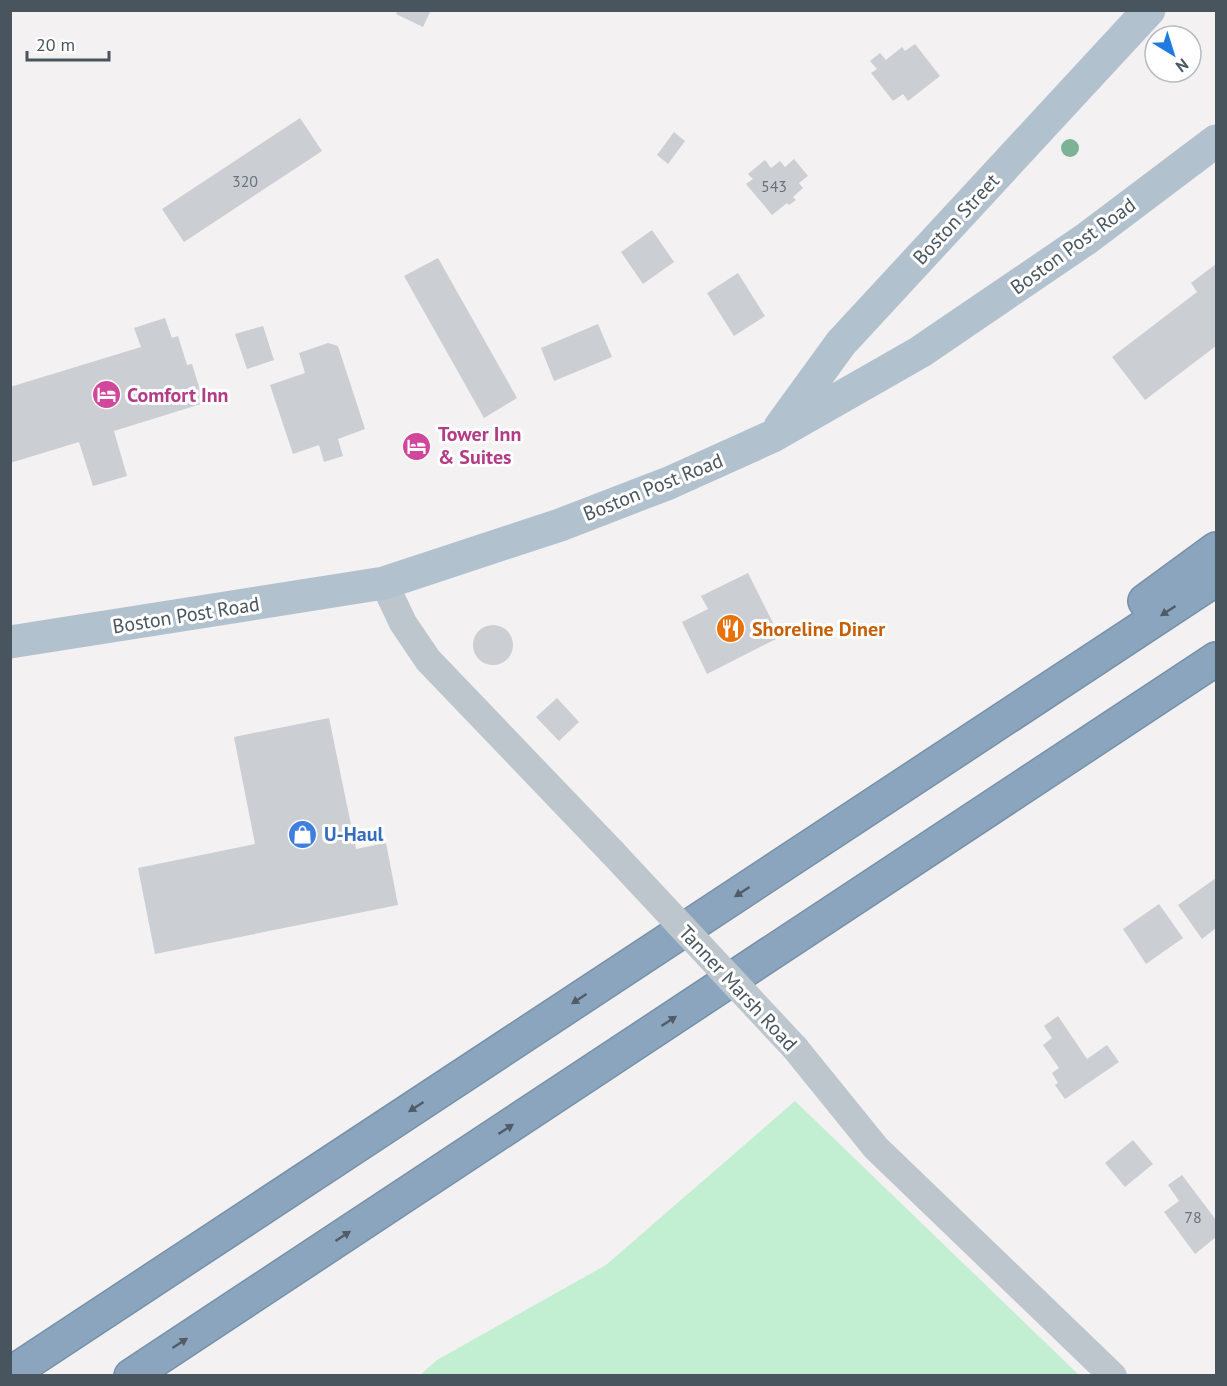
<svg xmlns="http://www.w3.org/2000/svg" width="1227" height="1386" viewBox="0 0 1227 1386" font-family="'PT Sans',sans-serif">
<style>
.green{fill:#c2eed1}
.building{fill:#cbced3}
.lines{fill:none;stroke-linecap:round;stroke-linejoin:round}
.highway-casing{stroke:#7691a9;stroke-width:36}
.minor{stroke:#bdc6cd;stroke-width:28}
.major{stroke:#b2c1ce;stroke-width:33}
.highway{stroke:#8ba5be;stroke-width:33}
.minor-bridge{stroke:#bdc6cd;stroke-width:28}
.tree{fill:#7cb295}
.oneway{fill:#505d68}
.labels{text-anchor:middle;dominant-baseline:central;stroke-width:6;stroke-linejoin:round;paint-order:stroke}
.number-label{font-size:16px;fill:#6a737b}
.street-label{font-size:20px;fill:#49555e;stroke:#fff}
.hotel-label{font-size:20px;font-weight:bold;fill:#b23c85;stroke:#fff;text-anchor:start}
.food-label{font-size:20px;font-weight:bold;fill:#c56008;stroke:#fff;text-anchor:start}
.shop-label{font-size:20px;font-weight:bold;fill:#366cbe;stroke:#fff;text-anchor:start}
</style>
<rect width="100%" height="100%" fill="#f3f1f1"/>
<path class="green" d="M795,1101L1079,1375H420L437,1360L606,1265Z"/>
<path class="building" d="M398,10H431L423,27L396,14Z
M915,44L940,76L908,101L903,94L893,101L871,73L877,69L870,61L880,53L886,60L902,47L905,51Z
M300,118L322,151L184,242L162,209Z
M674,132L685,141L668,164L657,155Z
M794,159L808,176L799,183L803,188L793,197L796,200L789,205L787,203L772,215L746,184L753,179L748,174L765,160L771,168L780,161L785,167Z
M652,230L674,262L643,284L621,252Z
M438,258L517,398L484,418L404,276Z
M1216,264V346L1145,400L1112,357L1197,292L1191,283Z
M738,273L765,316L734,336L707,293Z
M165,318L172,338L178,336L187,365L192,364L204,403L114,431L127,476L93,486L79,442L10,463V387L141,347L134,328Z
M598,324L612,357L554,381L541,348Z
M263,326L274,360L247,369L235,334Z
M328,343L338,346L365,429L338,439L343,456L324,462L319,445L293,454L270,385L305,373L299,353Z
M748,573L780,637L707,674L682,622L708,609L701,596Z
M473 645a20 20 0 1 1 40 0a20 20 0 1 1-40 0Z
M557,698L579,722L559,741L536,717Z
M329,718L356,849L386,843L398,905L155,954L138,868L255,844L234,737Z
M1216,878V928L1202,939L1178,905Z
M1159,904L1183,938L1146,964L1123,929Z
M1058,1016L1087,1059L1107,1045L1119,1062L1065,1099L1055,1085L1058,1083L1052,1073L1059,1068L1043,1045L1052,1038L1044,1026Z
M1133,1140L1153,1164L1125,1187L1105,1163Z
M1182,1175L1216,1220V1237L1195,1254L1164,1212L1179,1201L1168,1185Z"/>
<g class="lines">
<defs>
<path id="highway" d="M1145,601L1216,549
M10,1374L1216,579
M131,1376L1216,659"/>
</defs>
<use href="#highway" class="highway-casing"/>
<path class="minor" d="M384,583L403,623L428,660L612,852
M795,1048L876,1148L1113,1376"/>
<path class="major" d="M780,427L841,343L1149,10
M10,642L384,583L560,525L669,483L773,436L920,352L1086,239L1216,141"/>
<use href="#highway" class="highway"/>
<path class="minor-bridge" d="M612,852L795,1048"/>
</g>
<circle class="tree" cx="1070" cy="148" r="9"/>
<defs><path id="oneway-solid" d="M-6-.8H1V-3.2L6.5 0L1 3.2V.8H-6Z" transform="scale(1.5)"/></defs>
<g class="oneway">
<use href="#oneway-solid" transform="translate(1168 611) rotate(147)"/>
<use href="#oneway-solid" transform="translate(742 892) rotate(147)"/>
<use href="#oneway-solid" transform="translate(579 999) rotate(147)"/>
<use href="#oneway-solid" transform="translate(669 1021) rotate(-33)"/>
<use href="#oneway-solid" transform="translate(416 1107) rotate(147)"/>
<use href="#oneway-solid" transform="translate(506 1129) rotate(-33)"/>
<use href="#oneway-solid" transform="translate(343 1236) rotate(-33)"/>
<use href="#oneway-solid" transform="translate(180 1343) rotate(-33)"/>
</g>
<defs>
<symbol id="hotel-disc" viewBox="-11 -11 22 22"><circle r="9.5" fill="#d1479c" stroke="#fff"/><path d="M-6-4.5h1.5V1H6V5H4.5V3h-9V5H-6ZM-4 0a1.8 1.8 0 1 1 3.6 0ZM.5 0V-2.5h3Q6-2.5 6 0Z" fill="#fff"/></symbol>
<symbol id="restaurant-disc" viewBox="-11 -11 22 22"><circle r="9.5" fill="#e8710a" stroke="#fff"/><path d="M-5-6h1v4h1v-4h1v4h1v-4h1v5L-1.5 .5V6h-2V.5L-5-1ZM5-6V6H3V1.5H1.5Q1.5-4 5-6Z" fill="#fff"/></symbol>
<symbol id="shop-disc" viewBox="-11 -11 22 22"><circle r="9.5" fill="#3f7fe0" stroke="#fff"/><path d="M-5-2.5h2.3a2.7 3.5 0 0 1 5.4 0H5L5.5 6h-11ZM-1.5-2.5h3a1.5 2.3 0 0 0-3 0Z" fill="#fff"/></symbol>
</defs>
<g fill-rule="evenodd">
<use href="#hotel-disc" x="90" y="378" width="33" height="33"/>
<use href="#hotel-disc" x="400" y="430" width="33" height="33"/>
<use href="#restaurant-disc" x="714" y="612" width="33" height="33"/>
<use href="#shop-disc" x="286" y="818" width="33" height="33"/>
</g>
<g class="labels">
<g class="number-label">
<text x="245" y="181">320</text>
<text x="774" y="186">543</text>
<text x="1193" y="1217">78</text>
</g>
<g class="street-label">
<text transform="translate(956 219) rotate(-47)">Boston Street</text>
<text transform="translate(1073 246) rotate(-36)">Boston Post Road</text>
<text transform="translate(653 487) rotate(-22)">Boston Post Road</text>
<text transform="translate(186 615) rotate(-9)">Boston Post Road</text>
<text transform="translate(738 988) rotate(47)">Tanner Marsh Road</text>
</g>
<g class="hotel-label">
<text x="127" y="395">Comfort Inn</text>
<text x="438" y="434">Tower Inn<tspan x="438" dy="23">&amp; Suites</tspan></text>
</g>
<g class="food-label">
<text x="752" y="629">Shoreline Diner</text>
</g>
<g class="shop-label">
<text x="324" y="834">U-Haul</text>
</g>
</g>
<rect width="1227" height="1386" fill="none" stroke="#49555e" stroke-width="24"/>
<g transform="translate(1173 54) rotate(142)"><circle r="28" fill="#ffffff" stroke="#b6bbbf" stroke-width="1.5"/>
<path d="M0-4.5L10 22L0 15L-10 22Z" fill="#1f7bdf"/>
<text y="-9" font-size="16" font-weight="bold" text-anchor="middle" fill="#49555e">N</text>
</g>
<path d="M27 51v9h82v-9" fill="none" stroke="#49555e" stroke-width="3"/>
<text x="36" y="51" font-size="18" fill="#49555e" stroke="#ffffff" stroke-width="4.5" paint-order="stroke">20 m</text>
</svg>
